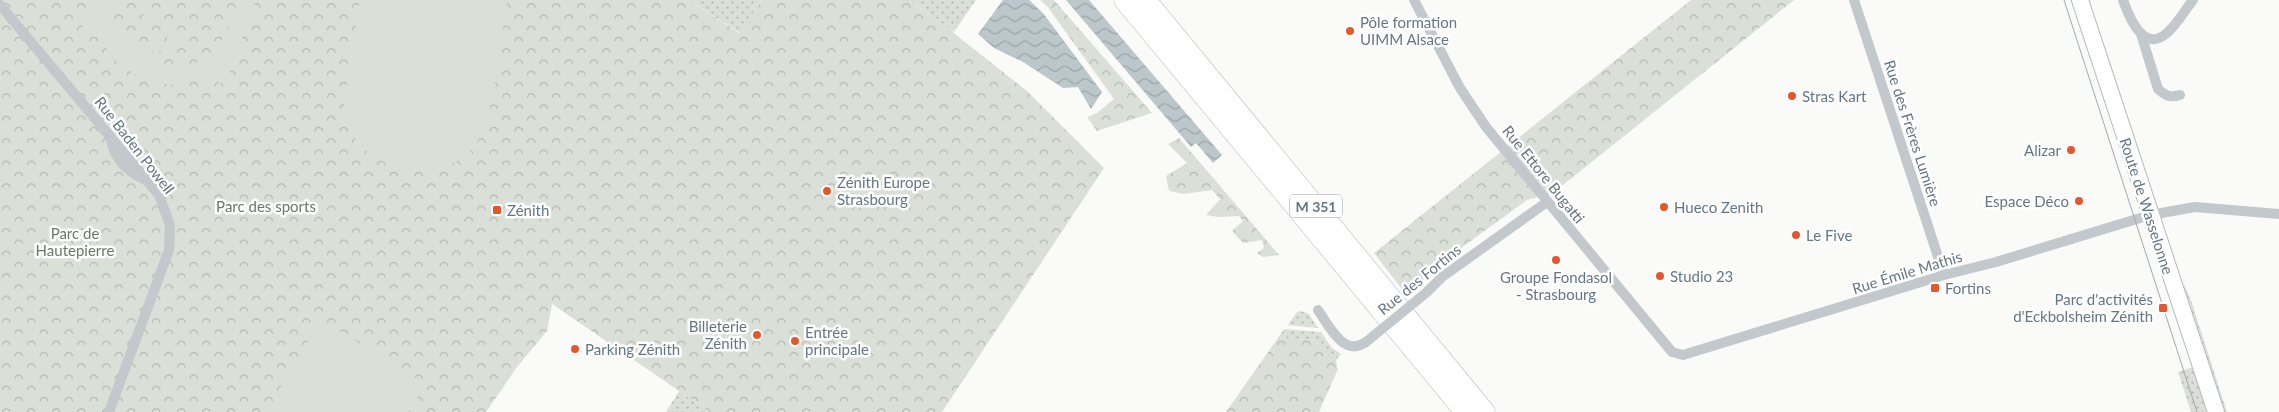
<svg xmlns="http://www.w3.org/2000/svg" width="2279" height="412" viewBox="0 0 2279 412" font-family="Lato,sans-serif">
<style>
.grass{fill:url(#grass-dots)}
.forest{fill:url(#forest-crowns)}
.pitch{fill:#dadfd7}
.water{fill:url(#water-waves)}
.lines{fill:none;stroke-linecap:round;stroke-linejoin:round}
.primary-casing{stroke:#b5babe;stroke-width:18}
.highway-casing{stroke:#b4b9bd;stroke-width:21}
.street{stroke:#c3c8cc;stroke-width:10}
.primary{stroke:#fff;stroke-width:16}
.highway{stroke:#fff;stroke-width:20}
.tram{stroke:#a2aab0;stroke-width:1}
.street-bridge{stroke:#c3c8cc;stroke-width:10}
.poi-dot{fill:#e4572e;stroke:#fff;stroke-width:2}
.labels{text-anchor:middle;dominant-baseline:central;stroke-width:5;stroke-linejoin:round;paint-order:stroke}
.shield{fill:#fff;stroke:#939fa8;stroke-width:1}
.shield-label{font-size:14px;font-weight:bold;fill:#657683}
.poi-label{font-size:15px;fill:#657683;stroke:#fff;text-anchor:start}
.street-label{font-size:15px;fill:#657683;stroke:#fff}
.park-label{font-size:15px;fill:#687a64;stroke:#fff}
</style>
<defs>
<pattern id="grass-dots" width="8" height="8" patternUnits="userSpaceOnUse" patternTransform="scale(1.25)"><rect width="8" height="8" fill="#dadfd7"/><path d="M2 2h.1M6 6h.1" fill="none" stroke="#b4b9b4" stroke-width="1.8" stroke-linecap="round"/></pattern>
<pattern id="forest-crowns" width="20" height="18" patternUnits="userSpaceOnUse" patternTransform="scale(1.25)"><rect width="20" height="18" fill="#dadfd7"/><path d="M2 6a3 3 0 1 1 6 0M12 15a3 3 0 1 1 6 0" fill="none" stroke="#b4b9b4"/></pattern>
<pattern id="water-waves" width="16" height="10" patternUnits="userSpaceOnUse" patternTransform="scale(1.25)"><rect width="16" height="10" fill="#bbc7cb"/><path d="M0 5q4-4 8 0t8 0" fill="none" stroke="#9ca6aa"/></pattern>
</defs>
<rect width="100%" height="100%" fill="#fafaf8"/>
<path class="grass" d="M689,0H762L740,33Z
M909,0H976L954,32Z
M2181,285H2184L2190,297L2227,412H2222Z
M1301,311L1309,314L1318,328L1288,325L1297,312Z
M1284,329L1321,332L1332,348L1341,354L1336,360L1337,368L1315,340L1278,338Z
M2196,366L2210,412H2191L2178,372Z
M679,391L710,412H666Z"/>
<path class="forest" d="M0,0H689L739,33L762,0H909L954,32L951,31L1027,91L1104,168L942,412H710L552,304L547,331L517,367L486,412H0Z
M1040,0H1054L1152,113L1097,131L1087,117L1097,113L1114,99L1047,6Z
M1691,0H1794L1553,193L1527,200L1435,267L1408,297L1374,253Z
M1179,138L1279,255L1263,257L1257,253L1264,248L1262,240L1243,243L1232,231L1243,221L1239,216L1218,217L1206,215L1220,199L1212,190L1184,194L1169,191L1166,176L1187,163L1168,144Z
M1278,338L1315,340L1338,369L1319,412H1226Z"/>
<path class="pitch" d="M92,0H111C106,35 126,40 150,57L164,24L170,26L156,60L157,62L172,27L178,30L163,65C172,69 180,68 190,65C221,55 229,28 239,0H256L225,85L205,77L190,82L173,85L143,80L120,65L108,52L101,39L81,31Z
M360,0H507C501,35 495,118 476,144C446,185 377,175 352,134C346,124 345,115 344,104Z
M145,11L155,15L147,30L139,25Z
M321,320L426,384L409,412H266Z"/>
<path class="water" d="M1003,0H1029L1043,13L1102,92L1091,109L1078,87L1063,88L1023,62L994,48L978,34Z
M1066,0H1089L1222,155L1213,163L1196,143L1191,147Z"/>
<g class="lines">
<defs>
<path id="primary" d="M2080,0L2216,412"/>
<path id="highway" d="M1124,0L1465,412
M1146,0L1485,412"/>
</defs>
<use href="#primary" class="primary-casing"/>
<use href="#highway" class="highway-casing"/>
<path class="street" d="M1414,0L1460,88L1486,127L1672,352L1683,355L1944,275L1996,262L2150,215L2195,207L2279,214
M1854,0L1944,275
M2123,0C2129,17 2144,55 2168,32C2178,23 2185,10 2193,0
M0,5L159,195L170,225L169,250L109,412
M2141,34L2158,89C2166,96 2170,98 2180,95
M110,137C115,159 125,170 145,180
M1427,292L1442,277L1547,202
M1318,310C1329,326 1344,358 1366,342"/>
<use href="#primary" class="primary"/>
<use href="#highway" class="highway"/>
<path class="tram" d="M2064,0L2197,412"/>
<path class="street-bridge" d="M1366,342L1427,292"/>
</g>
<g class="poi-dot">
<circle cx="1350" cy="31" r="5"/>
<circle cx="1792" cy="96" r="5"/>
<circle cx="2071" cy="150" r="5"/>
<circle cx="827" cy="191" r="5"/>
<circle cx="2079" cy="201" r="5"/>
<circle cx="1664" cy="207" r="5"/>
<rect x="492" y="205" width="10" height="10" rx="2.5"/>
<circle cx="1796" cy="235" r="5"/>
<circle cx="1556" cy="260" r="5"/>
<circle cx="1660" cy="276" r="5"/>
<rect x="1930" y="283" width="10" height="10" rx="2.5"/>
<rect x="2158" y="303" width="10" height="10" rx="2.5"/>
<circle cx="757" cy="335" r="5"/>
<circle cx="795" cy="341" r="5"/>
<circle cx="575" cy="349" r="5"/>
</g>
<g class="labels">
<rect class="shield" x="1290" y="194.5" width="52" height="23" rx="4"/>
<g class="shield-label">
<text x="1316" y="206">M 351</text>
</g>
<g class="poi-label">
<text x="1360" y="22">Pôle formation<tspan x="1360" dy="17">UIMM Alsace</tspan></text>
<text x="1802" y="96">Stras Kart</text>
<text x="2061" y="150" text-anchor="end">Alizar</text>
<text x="837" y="182">Zénith Europe<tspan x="837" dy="17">Strasbourg</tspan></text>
<text x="2069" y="201" text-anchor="end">Espace Déco</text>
<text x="1674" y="207">Hueco Zenith</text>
<text x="507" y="210">Zénith</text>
<text x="1806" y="235">Le Five</text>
<text x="1670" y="276">Studio 23</text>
<text x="1556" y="277" text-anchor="middle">Groupe Fondasol<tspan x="1556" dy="17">- Strasbourg</tspan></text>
<text x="1945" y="288">Fortins</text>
<text x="2153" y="299" text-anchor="end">Parc d'activités<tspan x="2153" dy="17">d'Eckbolsheim Zénith</tspan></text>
<text x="747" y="326" text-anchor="end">Billeterie<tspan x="747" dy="17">Zénith</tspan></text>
<text x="805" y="332">Entrée<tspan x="805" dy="17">principale</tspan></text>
<text x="585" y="349">Parking Zénith</text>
</g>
<g class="street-label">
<text transform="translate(1913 133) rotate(72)">Rue des Frères Lumière</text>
<text transform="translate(135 145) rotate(52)">Rue Baden Powell</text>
<text transform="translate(1544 174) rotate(51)">Rue Ettore Bugatti</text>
<text transform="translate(2147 206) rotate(72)">Route de Wasselonne</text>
<text transform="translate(1907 272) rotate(-17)">Rue Émile Mathis</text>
<text transform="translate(1419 279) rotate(-39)">Rue des Fortins</text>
</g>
<g class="park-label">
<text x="266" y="206">Parc des sports</text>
<text x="75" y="233">Parc de<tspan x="75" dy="17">Hautepierre</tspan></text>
</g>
</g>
</svg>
